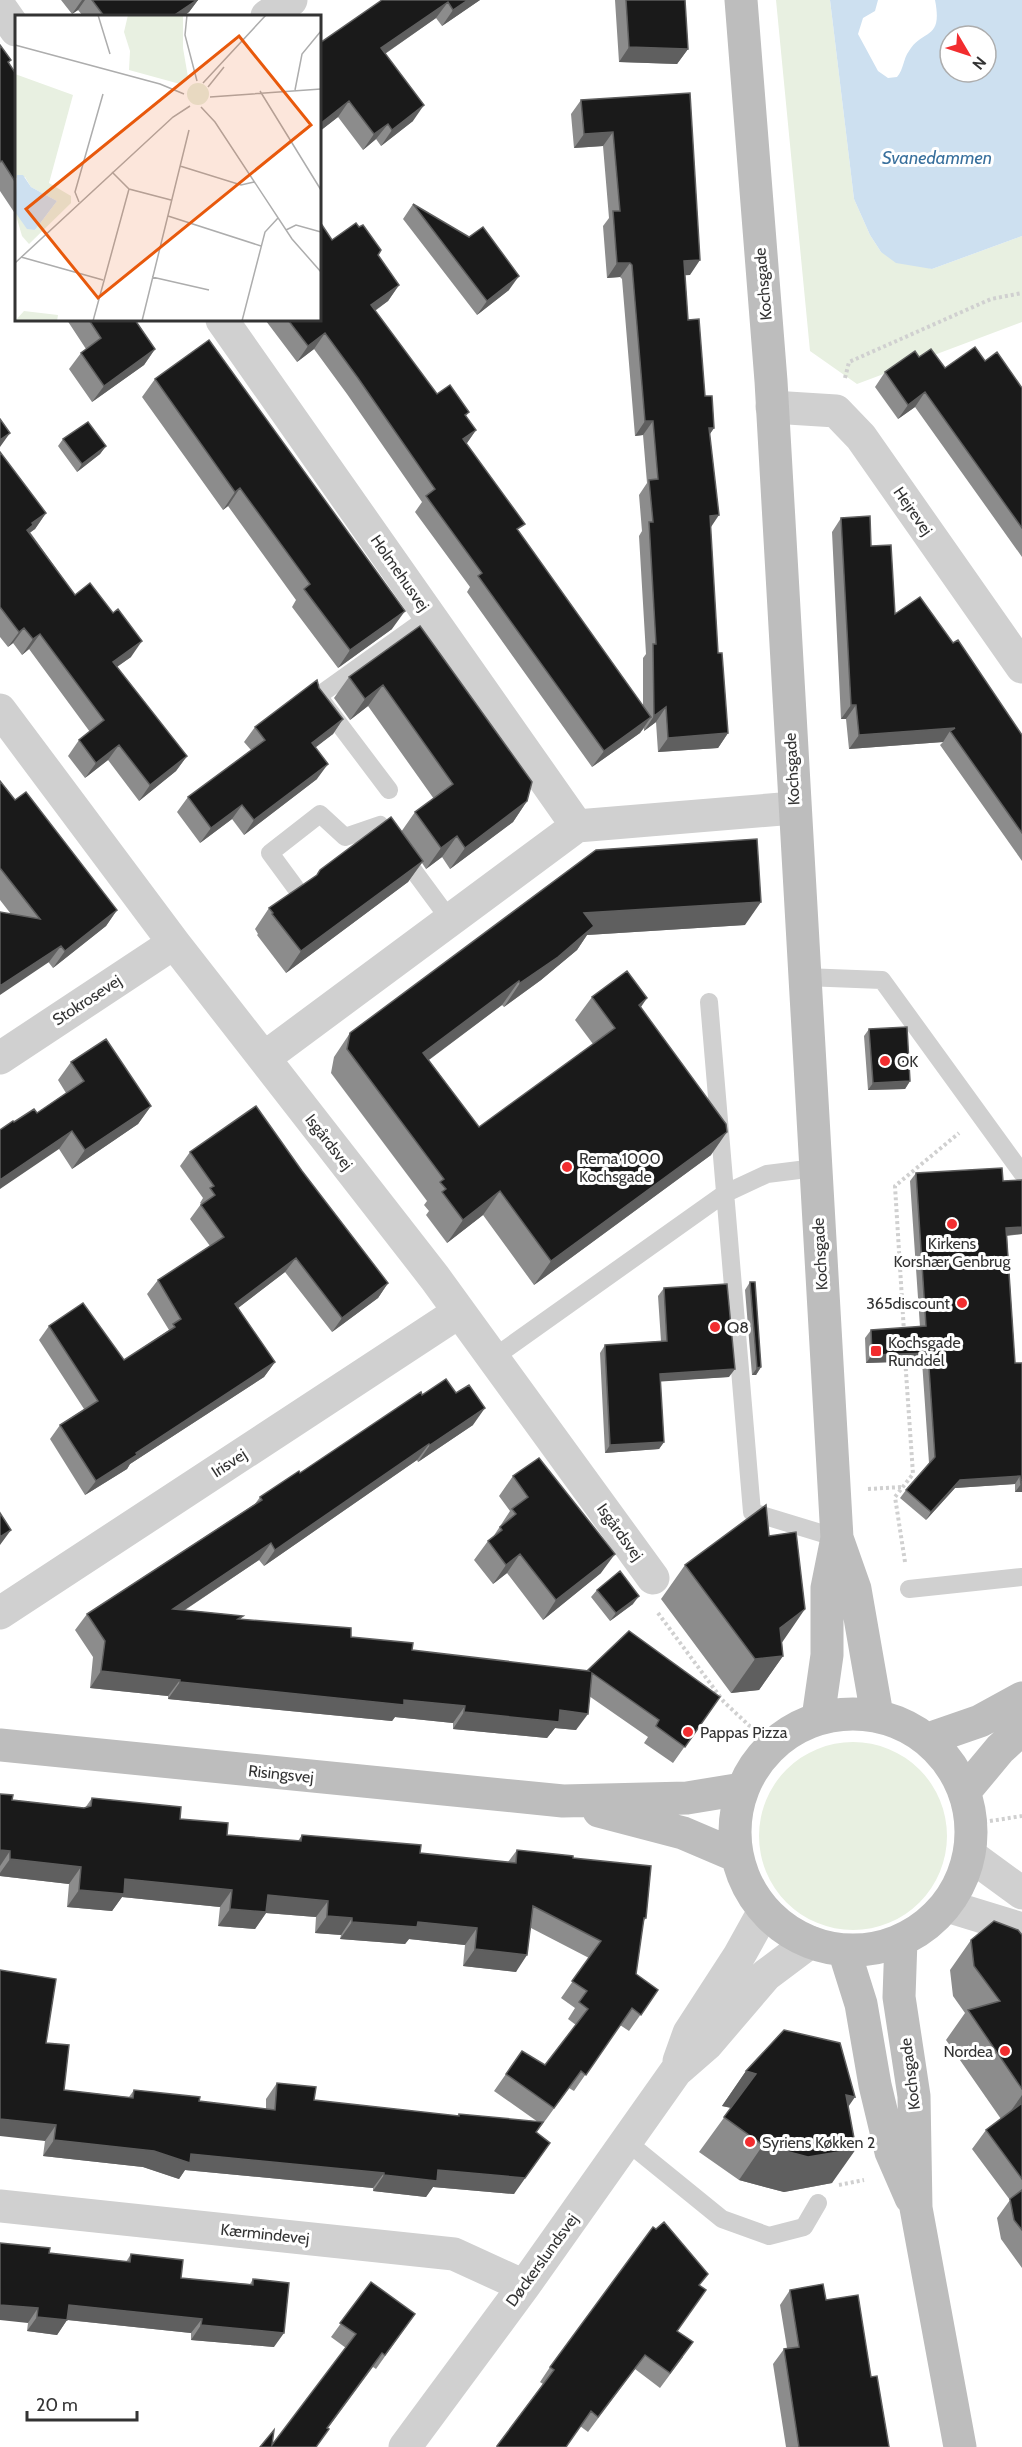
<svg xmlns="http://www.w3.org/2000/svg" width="1022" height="2447" viewBox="0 0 1022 2447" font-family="Cabin,sans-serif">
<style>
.green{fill:#e8f0e1}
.water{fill:#cde0f0;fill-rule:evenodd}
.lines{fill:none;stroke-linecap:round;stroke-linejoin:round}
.path{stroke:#d0d0d0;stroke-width:4;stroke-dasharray:3 3;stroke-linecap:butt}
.lane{stroke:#d0d0d0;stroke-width:18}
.street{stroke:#d0d0d0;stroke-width:33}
.secondary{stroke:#bdbdbd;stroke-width:33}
.wall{fill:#8c8c8c}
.shaded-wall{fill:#5f5f5f}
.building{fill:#1a1a1a;stroke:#5f5f5f;stroke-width:1.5}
.poi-dot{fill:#f22d2f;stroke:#fff;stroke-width:2}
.labels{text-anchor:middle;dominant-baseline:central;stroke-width:6;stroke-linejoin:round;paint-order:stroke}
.street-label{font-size:16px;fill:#333;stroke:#fff}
.poi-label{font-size:16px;fill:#333;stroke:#fff;text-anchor:start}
.water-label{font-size:18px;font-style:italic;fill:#39709d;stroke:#fff}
.inset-road{fill:none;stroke:#adadad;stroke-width:1.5}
.view{fill:#e8590c;fill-opacity:0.15;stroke:#e8590c;stroke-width:3}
.inset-edge{fill:none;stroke:#333;stroke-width:3}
</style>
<rect width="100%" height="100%" fill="#fff"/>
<path class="green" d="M776,0H830L854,199L870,235L881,252L932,269L1022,236V322L857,384L810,351Z
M759 1836a94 94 0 1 1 188 0a94 94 0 1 1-188 0Z"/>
<path class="water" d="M830,0H878L875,11L863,18L858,34L878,71L888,78L897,77C904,69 903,59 909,51C923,28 943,41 935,0H1022V236L932,269L896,263L881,252L870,235L854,199ZM950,36H986V72H950Z"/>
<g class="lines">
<path class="path" d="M845,378L849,362L991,299L1022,293
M904,1332L895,1186L959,1133
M868,1489L902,1487
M905,1562L895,1497L913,1474L905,1358
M658,1613L724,1702L771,1746
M984,1822L1022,1816
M839,2185L864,2180"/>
<path class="lane" d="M389,790L318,696L430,616
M295,887L270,853L320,814L345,837L380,825L450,920
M804,977L882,980L1022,1173
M709,1002L752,1512L837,1538
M493,1358L724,1194L767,1174L815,1168
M909,1589L1022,1577
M626,2141L722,2219L769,2236L804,2227L818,2203"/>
<path class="street" d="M0,7L16,30
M267,16L291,0
M222,320L577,826
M772,407L836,411L861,437L1022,667
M0,710L174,943L435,1278L653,1578
M0,1058L174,943
M264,1058L577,826L794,808
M0,1613L459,1312
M970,1855L1022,1893
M947,1906L1022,1929
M679,2061L689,2033L739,1956L764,1911
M0,2206L454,2254L524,2286
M405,2447L524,2286L676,2071L707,2044L766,1975L810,1942"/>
<path class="secondary" d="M741,0L771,381L837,1538L827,1588V1655L818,1718
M837,1538L855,1589L877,1715
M735 1832a118 118 0 1 1 236 0a118 118 0 1 1-236 0Z
M928,1739L980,1721L1022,1698
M0,1745L563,1801L687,1798L742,1789
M965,1791L1000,1749L1022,1729
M599,1811L683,1833L737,1856
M901,1940L899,1997L914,2096L916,2208L960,2447
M844,1950L861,2004L875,2085L891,2152L911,2198"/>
</g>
<path class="wall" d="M61,0H198L189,12L184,16H83L78,10L72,14Z
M382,0H480L442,26L436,18L385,54L413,121L381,146L376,139L363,150L338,117L320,131V43Z
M615,0H685L688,49L677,64L619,62Z
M0,45L11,60L9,63L16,74V215L0,191Z
M690,93V275H685L688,320L705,396L714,428L710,434V527L718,653L728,733L718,748L658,752L656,722L644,731V728L640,733L592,767L467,592L470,587L415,512L422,502L347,394L314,349L297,362L266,321L267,320H320L332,240L378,255L399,285L388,301L375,311L437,394L469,412L466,416L476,430L466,444L519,532L643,706V658L646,654L639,536L642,531L639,495L647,483L643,435L635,436L622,279L620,277L607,278L603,226L609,218L603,146L574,148L571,114L581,100Z
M413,204L509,290L477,315L403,219Z
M67,320H137L136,321L155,349L144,365L92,402L69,369L81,353L86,349Z
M919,357L945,368L985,361L1022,388V557L915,407L898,419L875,387L885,372Z
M155,379L392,629L338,668L292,607L296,600L228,506L223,510L142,397Z
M63,439L106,446L100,454L77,472L58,446Z
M0,452L46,513L35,529L30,532L75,595L131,657L117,667L187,756L176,771L139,801L108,760L85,778L68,756L79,740L90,732L29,649L22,655L13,643L8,647L0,637Z
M841,518L871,546L895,614L953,643L1022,735V861L940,745L943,742L849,749L846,719H841L832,532Z
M420,626L527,801L513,822L450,869L442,857L426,869L422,863L408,882L286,973L257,935L258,934L255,929L269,908L401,832L415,812L434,799L368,706L350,720L334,698L349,677Z
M319,688L343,719L333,734L315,747L317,779L244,835L232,819L200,843L177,812L188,797L251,750L244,742L255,727Z
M0,781L15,800L117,910L106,926L53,968L0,900Z
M596,850L745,925L587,935L577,950L541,980L504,1007L502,1005L429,1060L479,1127L593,1044L575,1020L592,997L641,1007L711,1155L534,1285L483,1215L447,1243L426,1215L429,1211L424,1205L427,1201L331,1073L334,1057L350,1033Z
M869,1029L910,1081L905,1089L868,1090L864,1036Z
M71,1062L151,1106L138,1124L72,1169L59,1149L14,1122L37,1113L66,1093L58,1080Z
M190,1152L302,1171L388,1283L378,1298L332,1332L285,1272L238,1308L275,1362L264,1377L130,1464L127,1469L85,1495L50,1439L60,1425L84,1409L39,1340L49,1326L124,1360L169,1330L147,1294L158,1280L210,1246L190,1219L201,1204L200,1203L203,1198L180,1166Z
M916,1173L1003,1181L1022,1180V1234L1007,1236L1015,1363H1022V1492H1015V1484L955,1488L926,1520L900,1498L906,1490L929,1463L922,1361L866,1363L865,1338L871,1330L920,1327L910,1181Z
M750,1282L761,1367L756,1375H752L745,1290Z
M664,1288L729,1377L660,1381L664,1442L659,1449L605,1453L600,1353L605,1345L661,1341L658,1296Z
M422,1395L473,1425L418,1462L417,1460L264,1566L259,1560L185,1610L243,1616L240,1619L351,1637L412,1650L587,1671L629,1631L720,1697L673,1763L644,1743L648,1737L589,1696L576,1730L555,1728L547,1738L453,1729V1723L395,1717L392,1721L168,1699V1696L90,1688L93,1657L75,1630L87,1614L255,1504L260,1497L300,1473Z
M513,1476L601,1573L543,1620L507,1573L493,1584L474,1560L488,1541L493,1537L510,1511L499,1496Z
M685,1565L782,1643L783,1656L759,1690L731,1693L661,1599Z
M597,1590L633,1604L610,1621L591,1597Z
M0,1794L12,1800L85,1808L92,1798L180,1819L227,1835L298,1841L302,1835L420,1853L508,1862L517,1850L573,1858L646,1918L643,1922L636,1974L658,1990L629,2031L620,2025L574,2091L569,2088L542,2125L536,2132L514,2194L433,2187L426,2197L373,2191V2188L185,2170L179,2179L143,2167L43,2156L45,2141L46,2043L64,2090L129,2097L134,2090L199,2101L266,2109V2099L277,2083L314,2100L457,2116L459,2114L538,2122L494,2091L522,2051L545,2065L576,2025L568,2019L575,2008L561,1998L589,1958L531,1928L516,1972L463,1966L465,1945L409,1939L405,1944L340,1939L341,1935L315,1933L316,1917L266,1913L255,1929L218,1926L220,1907L122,1897L112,1911L67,1907L69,1884L0,1876Z
M1022,1935V2268L1001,2239L997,2218L1010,2200L972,2149L986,2130L1001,2119L946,2040L965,2013L953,1996L950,1970L971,1940Z
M746,2071L849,2107L832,2183L784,2192L739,2180L699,2152L731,2108L722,2106Z
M49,2253L126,2262L131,2254L181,2278L250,2284L253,2279L274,2347L191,2340V2333L67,2320L57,2335L27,2331L28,2323Z
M371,2282L415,2314L376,2369L373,2367L328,2428L329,2429L272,2445L346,2348L331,2337Z
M699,2285L677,2331L683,2357L660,2388L635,2369L588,2432L580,2426L566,2447H496L543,2384L540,2382L550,2367Z
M790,2290L826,2300L871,2377L889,2447H786L773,2364L784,2349L787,2348L780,2305Z"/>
<path class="shaded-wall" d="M82,0H85L78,10L72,14Z
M197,0H198L189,12L184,16H173Z
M468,0H480L442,26L453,10Z
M448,2L436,18L370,64L381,48Z
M629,47L688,49L677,64L619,62Z
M349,101L338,117L320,131V124Z
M424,105L413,121L381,146L392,130Z
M388,124L376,139L363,150L374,134Z
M613,132L603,146L574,148L584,134Z
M700,260L690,275L673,276L684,261Z
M617,263H630L620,277L607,278Z
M519,276L509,290L477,315L487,301Z
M399,285L388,301L360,321L371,305Z
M325,333L314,349L297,362L308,346Z
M155,349L144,365L92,402L104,386Z
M925,392L915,407L898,419L908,405Z
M645,421H653L643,435L635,436Z
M709,428H714L704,442Z
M476,430L465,446L463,439Z
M10,433L0,447V440Z
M106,446L100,454L77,472L82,464Z
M240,488L228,506L223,510L235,492Z
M46,513L35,529L27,535L16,545L32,523Z
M719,515L709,530L710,516Z
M405,611L392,629L338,668L350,650Z
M24,628L13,643L8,647L19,632Z
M40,634L29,649L22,655L33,639Z
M142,641L131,657L102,677L113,662Z
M383,685L368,706L350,720L365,699Z
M851,705H856L846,719H841Z
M666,707L656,722L644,731L654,716Z
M651,717L640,733L592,767L604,751Z
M343,719L333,734L302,758L312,743Z
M955,728L950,731L943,742L849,749L859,735Z
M728,733L718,748L658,752L668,738Z
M119,745L108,760L85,778L96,763Z
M187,756L176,771L139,801L150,785Z
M328,764L317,779L244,835L254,820Z
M527,801L513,822L450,869L465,848Z
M242,805L232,819L200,843L211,828Z
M457,836L442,857L426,869L441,848Z
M423,861L408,882L286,973L301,951Z
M761,902L745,925L587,935L577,950L541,980L504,1007L520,983L584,913Z
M117,910L106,926L53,968L65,951Z
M61,946L49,962L0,995V986Z
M519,981L502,1005L407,1076L423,1053Z
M647,998L631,1022L639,1005Z
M910,1081L905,1089L868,1090L873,1083Z
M151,1106L138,1124L72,1169L85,1150Z
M72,1131L59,1149L0,1189V1180Z
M727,1132L711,1155L534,1285L551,1261Z
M500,1191L483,1215L447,1243L463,1220Z
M1022,1227V1234L1000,1236L1006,1228Z
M296,1258L285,1272L225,1318L235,1304Z
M388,1283L378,1298L332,1332L342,1318Z
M928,1353L922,1361L866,1363L872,1355Z
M275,1362L264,1377L130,1464L127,1469L85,1495L96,1481L136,1453Z
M761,1367L756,1375H752L757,1368Z
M735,1369L729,1377L654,1382L660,1374Z
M485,1408L473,1425L418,1462L430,1445Z
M664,1442L659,1449L605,1453L610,1445Z
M429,1444L417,1460L264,1566L275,1550Z
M1020,1476L1015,1484L955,1488L926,1520L931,1512L960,1480Z
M1021,1484H1022V1492H1015Z
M11,1530L0,1545V1537Z
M271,1543L259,1560L162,1625L173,1609Z
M520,1554L507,1573L493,1584L506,1565Z
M615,1554L601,1573L543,1620L556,1600Z
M639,1596L633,1604L610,1621L616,1613Z
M805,1609L781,1644L783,1656L759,1690L731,1693L755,1659L780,1628Z
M101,1671L180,1680L168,1696L90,1688Z
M180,1682L404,1700L465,1706L453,1723L395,1717L392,1721L168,1699Z
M560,1710L588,1714L576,1730L555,1728L547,1738L453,1729L464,1712Z
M0,1850L10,1851L0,1866Z
M10,1859L81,1867L69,1884L0,1876V1873Z
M125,1879L232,1890L220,1907L122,1897L112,1911L67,1907L79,1890Z
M268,1895L328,1901L316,1917L266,1913L255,1929L218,1926L230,1909Z
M327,1916L352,1918L341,1935L315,1933Z
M352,1922H418L477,1928L465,1945L409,1939L405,1944L340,1939Z
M475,1949L527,1955L516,1972L463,1966Z
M746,2071L756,2074L732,2108L722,2106Z
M846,2095L855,2097L831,2132Z
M1022,2095V2110L1003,2122Z
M0,2119L56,2125L45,2141L0,2136Z
M54,2140L191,2154L384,2173L373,2188L185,2170L179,2179L143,2167L43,2156Z
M550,2143L514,2194L433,2187L426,2197L373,2191L384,2175L438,2170Z
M763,2145L856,2149L832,2183L784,2192L739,2180Z
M0,2305L38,2308L28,2323L0,2320Z
M69,2305L202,2319L191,2333L59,2319Z
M37,2317L67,2320L57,2335L27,2331Z
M201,2325L284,2333L274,2347L191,2340Z"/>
<path class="building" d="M92,0H197L173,16H104Z
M382,0H468L453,10L448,2L381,48L424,105L392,130L388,124L374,134L349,101L320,124V43Z
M626,0H685L688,49L629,47Z
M0,45L11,60L8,62L16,74V183L2,161L0,162Z
M690,93L700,260L684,261L688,320L699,319L705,396H712L714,428H709L719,515L710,516L718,653H722L728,733L668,738L666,707L654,716L653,644H656L649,522H653L649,480L658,479L653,421H645L632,265L630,263H617L613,211H620L613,132L584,134L581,100Z
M413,204L469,237L483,227L519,276L487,301Z
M320,222L332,240L356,223L359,227L363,225L381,250L378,255L399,285L371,305L437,394L450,385L469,412L465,415L476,430L463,439L525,524L517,529L651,717L604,751L478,576L482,573L426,496L435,489L358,378L325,333L308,346L288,320H320Z
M89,320H135L155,349L104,386L81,353L101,338Z
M209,340L405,611L350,650L304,589L310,584L240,488L235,492L155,379Z
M975,347L985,361L997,352L1022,388V528L925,392L908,405L885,372L915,351L919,357L931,349L945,368Z
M0,419L10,433L0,440Z
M88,422L106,446L82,464L63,439Z
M0,452L46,513L32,523L33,525L27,530L75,595L90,583L113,613L118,609L142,641L113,662L187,756L150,785L119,745L96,763L79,740L104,720L40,634L33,639L24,628L19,632L0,607Z
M870,516L871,546L891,545L895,614L920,597L953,643L958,640L1022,735V833L950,731L955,728L859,735L856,705H851L841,518Z
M420,626L532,782L527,801L465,848L457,836L441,848L415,812L453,784L383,685L365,699L349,677Z
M317,680L319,688L343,719L312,743L328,764L254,820L242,805L211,828L188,797L265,740L255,727Z
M0,781L15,800L26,792L117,910L65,951L61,946L0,986V912L40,919L0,868Z
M391,817L423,861L301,951L272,914L273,913L269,908L317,875L320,870Z
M757,839L761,902L584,913L594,926L558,957L520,983L519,981L423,1053L479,1127L615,1028L592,997L627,971L647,998L639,1005L726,1124L727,1132L551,1261L500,1191L463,1220L442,1192L446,1189L440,1182L444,1179L347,1049L350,1033L596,850Z
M907,1027L910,1081L873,1083L869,1029Z
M106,1039L151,1106L85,1150L72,1131L0,1180V1130L13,1121L14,1122L34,1109L37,1113L84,1081L71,1062Z
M256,1106L302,1171L388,1283L342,1318L296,1258L235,1304L275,1362L136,1453L137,1455L96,1481L60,1425L98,1401L49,1326L83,1303L124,1360L175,1327L173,1324L181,1319L158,1280L224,1237L201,1205L215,1195L210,1188L214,1186L190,1152Z
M1002,1168L1003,1181L1022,1180V1227L1006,1228L1015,1363H1022V1484H1021L1020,1476L960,1480L931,1512L906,1490L935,1457L928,1353L872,1355L871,1330L926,1326L916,1173Z
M750,1282H755L761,1367L757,1368Z
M727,1284L735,1369L660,1374L664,1442L610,1445L605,1345L667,1341L664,1288Z
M446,1379L456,1393L469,1385L485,1408L430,1445L429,1444L275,1550L271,1543L173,1609L243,1616L238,1619L351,1628V1637L413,1643L412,1650L589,1671L588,1670L629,1631L720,1697L685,1747L656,1726L659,1720L592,1673L588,1714L560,1710L559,1722L464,1712L465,1706L404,1700V1705L180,1682V1680L101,1671L105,1641L87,1614L262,1500L260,1497L299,1471L300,1473L421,1392L422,1395Z
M539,1458L615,1554L556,1600L520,1554L506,1565L488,1541L502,1530L500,1527L516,1514L512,1509L528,1497L513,1476Z
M766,1505L769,1536L796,1532L805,1609L780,1628L783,1656L755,1659L685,1565Z
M0,1513L11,1530L0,1537Z
M620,1571L639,1596L616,1613L597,1590Z
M0,1794L13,1795L12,1800L84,1808L91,1806L92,1798L181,1807L180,1819L228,1823L227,1835L301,1841L302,1835L421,1845L420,1853L516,1863L517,1850L573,1856V1858L651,1866L646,1918H644L636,1974L658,1990L641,2015L632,2008L586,2075L581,2071L554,2108L506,2074L522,2051L545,2065L588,2009L579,2002L587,1991L572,1981L601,1941L533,1906L527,1955L475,1949L477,1928L418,1922L417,1927L352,1922V1918L327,1916L328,1901L268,1895L266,1912L230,1909L232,1890L125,1879L124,1894L79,1890L81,1867L10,1859V1851L0,1850Z
M994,1921L1018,1930L1022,1935V2089L968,2010L1000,2001L974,1966L971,1940Z
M0,1970L56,1979L46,2043L69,2045L64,2090L133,2098L134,2090L200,2097L199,2101L275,2110L277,2083L316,2087L314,2100L459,2116V2114L543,2122L536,2132L550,2143L525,2178L438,2170L437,2181L384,2175V2173L191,2154L190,2163L154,2151L54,2140L56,2125L0,2119Z
M784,2030L840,2043L855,2097L846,2095L856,2149L808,2157L763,2145L724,2117L756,2074L746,2071Z
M1022,2103V2179L986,2130Z
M1022,2190V2230L1014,2220L1010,2199Z
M664,2222L708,2274L699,2285L706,2290L677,2331L693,2342L670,2373L645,2355L598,2417L591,2411L566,2447H499L497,2446L554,2370L550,2367L653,2227L656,2229Z
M0,2243L50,2248L49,2253L130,2262L131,2254L183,2260L181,2278L253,2285V2279L289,2283L284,2333L201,2325L202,2319L69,2305L67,2320L37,2317L38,2308L0,2305Z
M371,2282L415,2314L385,2355L382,2353L327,2428L329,2429L316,2447H260L274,2430L272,2445L356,2334L340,2323Z
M823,2284L826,2300L858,2295L871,2377L877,2376L889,2447H799L784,2349L799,2347L790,2290Z"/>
<g class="poi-dot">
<circle cx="885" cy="1061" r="6"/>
<circle cx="567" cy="1167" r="6"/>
<circle cx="952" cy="1224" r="6"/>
<circle cx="962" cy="1303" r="6"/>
<circle cx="715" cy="1327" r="6"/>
<rect x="870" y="1345" width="12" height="12" rx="3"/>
<circle cx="688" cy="1732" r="6"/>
<circle cx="1005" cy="2051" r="6"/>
<circle cx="750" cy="2142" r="6"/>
</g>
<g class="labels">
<g class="street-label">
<text transform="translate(763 284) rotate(-95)">Kochsgade</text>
<text transform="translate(913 511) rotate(55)">Hejrevej</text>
<text transform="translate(400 573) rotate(55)">Holmehusvej</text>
<text transform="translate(792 769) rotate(-93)">Kochsgade</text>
<text transform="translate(87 1000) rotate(-33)">Stokrosevej</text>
<text transform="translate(329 1142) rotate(52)">Isgårdsvej</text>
<text transform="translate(820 1254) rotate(-93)">Kochsgade</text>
<text transform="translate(229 1463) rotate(-33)">Irisvej</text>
<text transform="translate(620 1532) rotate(54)">Isgårdsvej</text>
<text transform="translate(281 1774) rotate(6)">Risingsvej</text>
<text transform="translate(910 2074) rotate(-97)">Kochsgade</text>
<text transform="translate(265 2234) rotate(6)">Kærmindevej</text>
<text transform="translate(542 2260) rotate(-54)">Døckerslundsvej</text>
</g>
<g class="poi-label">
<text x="897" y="1061">OK</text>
<text x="579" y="1158">Rema 1000<tspan x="579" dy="18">Kochsgade</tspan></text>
<text x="952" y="1243" text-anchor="middle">Kirkens<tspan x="952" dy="18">Korshær Genbrug</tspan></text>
<text x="950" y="1303" text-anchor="end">365discount</text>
<text x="727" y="1327">Q8</text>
<text x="888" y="1342">Kochsgade<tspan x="888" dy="18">Runddel</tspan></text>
<text x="700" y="1732">Pappas Pizza</text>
<text x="993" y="2051" text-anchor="end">Nordea</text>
<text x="762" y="2142">Syriens Køkken 2</text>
</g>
<g class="water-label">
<text x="937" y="158">Svanedammen</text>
</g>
</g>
<g transform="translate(15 15)">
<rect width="306" height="306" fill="#fff"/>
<path d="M113,0H168V33L173,62L165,69L114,55L115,36L109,17ZM0,59L58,80L34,168L56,181V188L14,229L7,221L0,197L20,215L42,186L16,172L10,162L0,163ZM172 79a11 11 0 1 1 22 0a11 11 0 1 1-22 0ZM9,296L43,300L42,306H0Z" fill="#e8f0e1"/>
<path d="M2,160H8L16,172L42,186L20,215L12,214L0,197Z" fill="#cde0f0"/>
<path class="inset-road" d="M83,0L95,39M172,0L170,20L182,66M0,30L145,69L169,79M188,68L251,0M193,72L209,52M280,75L287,39L306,16M245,76L306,175M195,82L306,74M186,92L200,107L277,224L306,257M165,151L226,170L239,167M97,157L114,174L156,185M64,187L60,177L88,79M153,201L246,231M271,215L281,210L306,217M6,242L88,265M0,248L158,102L175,91M137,262L194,275M78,306L114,174M127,306L174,115M227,306L250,217L263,203"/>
<path class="view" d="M224,21L296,110L83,283L11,194Z"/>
<rect width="306" height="306" class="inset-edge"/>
</g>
<g transform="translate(968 54) rotate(129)"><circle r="28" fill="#ffffff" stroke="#adadad" stroke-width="1.5"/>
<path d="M0-4.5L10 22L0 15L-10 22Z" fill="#f22d2f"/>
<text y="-9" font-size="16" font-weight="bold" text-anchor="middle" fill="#333333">N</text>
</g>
<path d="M27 2411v9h110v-9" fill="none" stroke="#333333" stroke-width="3"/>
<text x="36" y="2411" font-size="18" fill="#333333" stroke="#ffffff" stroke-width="4.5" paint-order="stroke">20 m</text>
</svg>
